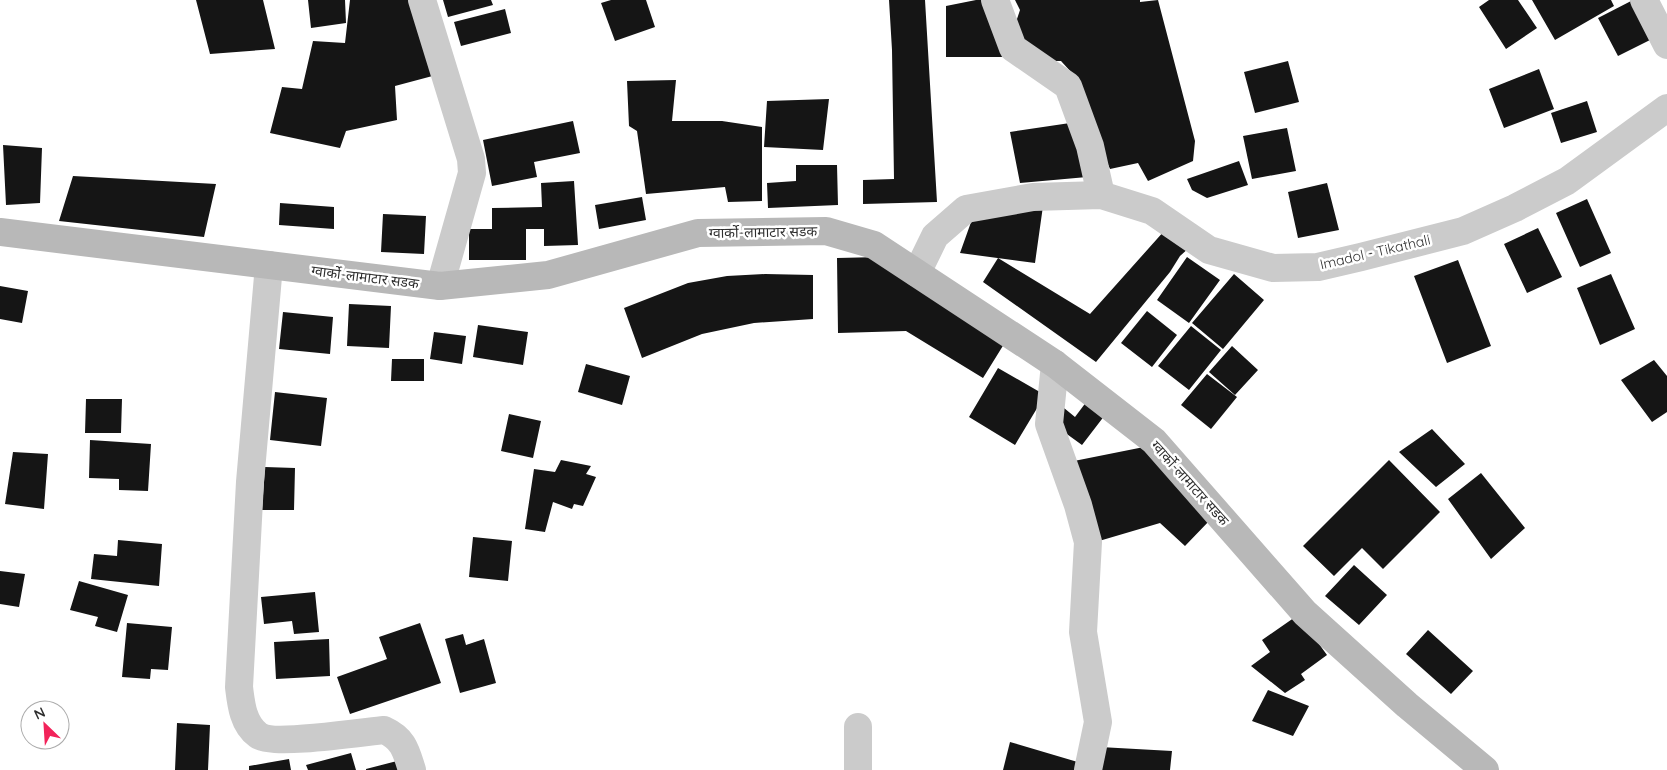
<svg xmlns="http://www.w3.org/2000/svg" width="1667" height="770" viewBox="0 0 1667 770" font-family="Quicksand,'Noto Sans Devanagari',sans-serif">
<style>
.building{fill:#151515}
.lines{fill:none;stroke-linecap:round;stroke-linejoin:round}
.minor{stroke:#cbcbcb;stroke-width:28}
.secondary{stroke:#b8b8b8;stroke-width:28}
.labels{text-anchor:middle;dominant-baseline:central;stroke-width:5;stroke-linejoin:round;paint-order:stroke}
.street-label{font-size:14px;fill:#2e2e2e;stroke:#fff}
</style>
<rect width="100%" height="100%" fill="#fff"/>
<path class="building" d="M196,0H263L275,49L210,54Z
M308,0H345L346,23L311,28Z
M350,0H415L440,74L395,86L397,120L346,131L340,148L270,133L282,87L302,89L313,41L345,43Z
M443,0H491L493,5L448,17Z
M611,0H646L655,27L615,41L601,3Z
M889,0H925L937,202L863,204V180L894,179L892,50Z
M976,0H992L1003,57H946V6Z
M1015,0H1140V2L1158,0L1195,141L1193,161L1148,181L1138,163L1110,169L1091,126L1072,73L1061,61H1044L1021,39L1015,25L1020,10Z
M1489,0H1518L1537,28L1506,49L1479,7Z
M1532,0H1611L1614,6L1555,40Z
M1633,0L1658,36L1618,56L1598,18Z
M505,9L511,33L461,46L454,22Z
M1288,61L1299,102L1255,113L1244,72Z
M1539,69L1554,109L1504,128L1489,89Z
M676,80L672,121H722L762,127V201L728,202L725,187L646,194L637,131L629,126L627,81Z
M829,99L823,150L764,147L767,101Z
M1587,101L1597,132L1561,143L1551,113Z
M573,121L580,153L534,162L537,177L492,186L483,140Z
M1070,123L1087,177L1020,183L1010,132Z
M1287,128L1296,171L1252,179L1243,136Z
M3,145L42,148L40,203L6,205Z
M1239,161L1248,185L1207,198L1192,190L1187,179Z
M796,165H837L838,205L768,208L767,183L796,181Z
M73,176L216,184L204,237L59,221Z
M574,181L578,245L544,246V229H526V260H469V229H492V208L542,207L541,183Z
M1327,183L1339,230L1298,238L1288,192Z
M642,197L646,220L599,229L595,205Z
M1587,199L1611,253L1580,267L1556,213Z
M280,203L334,207V229L279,225Z
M1043,206L1035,263L960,253L975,211Z
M383,214L426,216L424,254L381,252Z
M1538,228L1562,277L1527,293L1504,244Z
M1165,230L1190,247L1180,256L1170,272L1096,362L983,282L998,258L1090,314Z
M880,257L1009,336L983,378L906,331L838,333L837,258Z
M1187,257L1220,280L1189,323L1157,300Z
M1458,260L1491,346L1447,363L1414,276Z
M765,274L813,275V319L754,323L702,334L642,358L624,308L688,283L727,276Z
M1234,274L1264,300L1223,349L1192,323Z
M1611,274L1635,329L1600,345L1577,288Z
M0,286L28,291L22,323L0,319Z
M349,304L391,306L389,348L347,346Z
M1147,311L1177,335L1152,367L1121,343Z
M283,312L333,317L330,354L279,349Z
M478,325L528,332L523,365L473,357Z
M1191,326L1221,350L1189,390L1158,366Z
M434,332L466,336L462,364L430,359Z
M1232,346L1258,370L1235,395L1209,372Z
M392,359H424V381H391Z
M1654,360L1667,376V412L1652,422L1621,380Z
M586,364L630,376L622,405L578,392Z
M998,368L1045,395L1015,445L969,417Z
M1207,374L1237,397L1211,429L1181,405Z
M275,392L327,398L321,446L270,440Z
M86,399H122L121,433H85Z
M1087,401L1105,415L1082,445L1053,424L1064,408L1075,417Z
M509,414L541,421L533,458L501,451Z
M1432,429L1465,464L1436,487L1399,452Z
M90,440L151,444L148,491L119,490V479L89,478Z
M1149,446L1211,519L1185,546L1160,523L1099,541L1074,461Z
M13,452L48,454L44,509L5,504Z
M561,460L591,466L586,474L596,477L583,506L574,504L572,509L553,502L545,532L525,529L534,469L555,472Z
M1389,460L1440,512L1383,569L1362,548L1334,576L1303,546Z
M265,467L295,468L294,510H262Z
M1481,473L1525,528L1491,559L1448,499Z
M473,537L512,541L508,581L469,577Z
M118,540L162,544L159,586L91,579L94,554L117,556Z
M1354,565L1387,595L1359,625L1325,596Z
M0,571L25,574L19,607L0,604Z
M79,581L128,595L117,632L95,626L98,617L70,610Z
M315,592L319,632L294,634L292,621L264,624L261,597Z
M1298,615L1327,655L1301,674L1305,680L1285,693L1251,666L1270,652L1262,640Z
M127,623L172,627L168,670L151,669L150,679L122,677Z
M420,623L441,683L350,714L337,677L387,659L379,637Z
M1428,630L1473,671L1451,694L1406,654Z
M463,634L466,645L484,639L496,683L460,693L445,639Z
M329,639L330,676L276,679L274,642Z
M1268,690L1309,706L1293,736L1252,721Z
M177,723L210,725L208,770H175Z
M1010,742L1081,763L1079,770H1003Z
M1100,747L1172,751L1170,770H1100Z
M351,753L356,770H308L306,765Z
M289,759L291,770H249V766Z
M397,761L399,770H366V769Z"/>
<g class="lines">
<path class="minor" d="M422,0L471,159L472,173L440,286
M995,0L1013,48L1068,86L1090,146L1101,195
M1644,0L1667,45
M269,265L250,482L239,687C241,704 243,724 258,735C272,746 363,732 384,730C404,739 406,751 412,770
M917,273L935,236L966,209L1033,197L1101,195L1152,211L1209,250L1273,268L1318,267L1361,257L1463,231L1515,208L1567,181L1667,108
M1055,364L1049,424L1078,505L1088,542L1083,632L1098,722L1088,770
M858,770V727"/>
<path class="secondary" d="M0,232L440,286L548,275L698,233L826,231L874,245L1055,364L1154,441L1305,613L1407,705L1485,770"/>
</g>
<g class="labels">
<g class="street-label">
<text transform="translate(763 232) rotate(-1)">ग्वार्को-लामाटार सडक</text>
<text transform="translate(1375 252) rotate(-13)">Imadol - Tikathali</text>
<text transform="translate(365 277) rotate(7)">ग्वार्को-लामाटार सडक</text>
<text transform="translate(1190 483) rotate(48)">ग्वार्को-लामाटार सडक</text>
</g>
</g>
<g transform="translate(45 725) rotate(335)"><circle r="24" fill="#ffffff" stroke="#ababab"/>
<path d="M0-4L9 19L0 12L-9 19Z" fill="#f2235a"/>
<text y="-8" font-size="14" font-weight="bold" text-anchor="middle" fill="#2e2e2e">N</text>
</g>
</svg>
